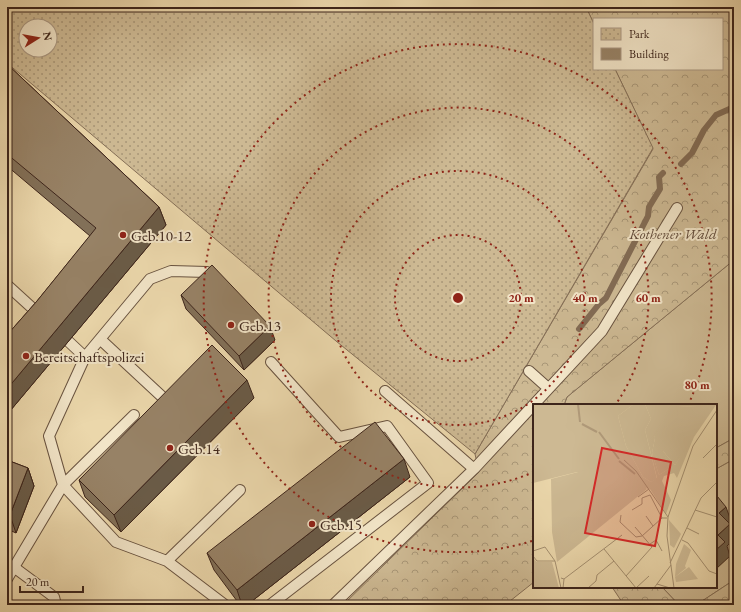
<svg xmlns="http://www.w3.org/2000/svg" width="741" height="612" viewBox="0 0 741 612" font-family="'EB Garamond',serif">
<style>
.grass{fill:#cdb993;stroke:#856f57}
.forest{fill:url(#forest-crowns);stroke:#856f57}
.park{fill:url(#park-dots);stroke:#856f57;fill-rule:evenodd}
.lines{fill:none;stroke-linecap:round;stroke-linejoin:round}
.stream{stroke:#826b54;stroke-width:6}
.lane-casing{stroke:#68523f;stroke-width:12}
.lane{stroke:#f2e5c8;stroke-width:10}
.wall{fill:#827058;stroke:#3d251b}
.shaded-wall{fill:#6a5b47;stroke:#3d251b}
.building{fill:#978266;stroke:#3d251b}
.ring{fill:none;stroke:#8f2418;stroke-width:2;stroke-dasharray:2 4}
.poi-dot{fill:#8f2418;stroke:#f2e5c8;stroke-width:1.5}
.labels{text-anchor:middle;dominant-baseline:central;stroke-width:4;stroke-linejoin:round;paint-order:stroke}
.park-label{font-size:15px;font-style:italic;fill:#614a39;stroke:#f2e5c8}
.poi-label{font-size:15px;fill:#3d251b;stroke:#f2e5c8;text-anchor:start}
.inset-river{fill:none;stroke:#b09a7a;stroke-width:2}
.inset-road{fill:none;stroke:#a59071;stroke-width:1}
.view{fill:#d62828;fill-opacity:0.15;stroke:#d62828;stroke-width:2}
.inset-edge{fill:none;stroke:#3d251b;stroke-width:2}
.centre{fill:#8f2418;stroke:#f2e5c8;stroke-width:2}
.ring-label{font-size:12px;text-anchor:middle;font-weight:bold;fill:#8f2418;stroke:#f2e5c8;stroke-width:4;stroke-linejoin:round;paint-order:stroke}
</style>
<defs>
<pattern id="forest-crowns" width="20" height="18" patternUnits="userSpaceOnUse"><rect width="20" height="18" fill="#cdb993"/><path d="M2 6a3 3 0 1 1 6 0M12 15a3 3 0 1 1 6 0" fill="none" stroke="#a89677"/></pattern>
<pattern id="park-dots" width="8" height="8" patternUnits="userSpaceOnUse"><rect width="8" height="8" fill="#cdb993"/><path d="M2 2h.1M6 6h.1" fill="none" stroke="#a89677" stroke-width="1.8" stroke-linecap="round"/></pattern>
</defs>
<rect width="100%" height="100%" fill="#ebd7ab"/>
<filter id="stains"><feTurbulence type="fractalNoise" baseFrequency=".005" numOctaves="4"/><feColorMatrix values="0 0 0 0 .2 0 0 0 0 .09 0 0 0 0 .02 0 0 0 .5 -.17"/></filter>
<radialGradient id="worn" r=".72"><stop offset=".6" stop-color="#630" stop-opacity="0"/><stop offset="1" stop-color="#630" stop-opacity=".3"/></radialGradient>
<path class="grass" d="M734,260V438L716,448V405H564L567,397Z
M734,459V580L696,605H679L662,587H716V469Z"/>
<path class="forest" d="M586,7H734V260L567,397L564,405H534V582L505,605H343L479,472L475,454L653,149L615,69H722V19H594V24Z
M734,438V459L716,469V448Z
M734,580V605H696Z
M612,587H662L679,605H624Z"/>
<path class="park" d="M7,7H586L594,24V69H615L653,148L475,454L336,341L7,63ZM26,26H50V50H26Z"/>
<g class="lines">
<path class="stream" d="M681,164L692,153L704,130L716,115L734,107
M579,329L599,304L606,298L648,216L649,207L660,189L659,177L663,173"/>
<defs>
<path id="lane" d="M207,272L171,271L150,279L85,357L49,436L63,485L116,542L167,561L225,605
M7,285L41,316
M100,339L171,405
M68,341L85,357
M529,371L548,388
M385,391L474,469
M167,561L240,490
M15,568L54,597L56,605
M7,579L63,485L134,415
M270,605L428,483L387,426L339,437L271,362
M333,605L474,469L602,331L677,208"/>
</defs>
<use href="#lane" class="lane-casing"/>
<use href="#lane" class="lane"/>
</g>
<path class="wall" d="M7,64L159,207L166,225L10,411L7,409V335L37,301L90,236L7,166Z
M181,295L275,340L244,370L186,309Z
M254,398L121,532L85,497L79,480Z
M7,460L28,468L34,486L16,533L7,529Z
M410,477L247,605H240L214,570L207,553Z"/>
<path class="shaded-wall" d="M159,207L166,225L10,411L7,403V389Z
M270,326L275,340L244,370L239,356Z
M247,380L254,398L121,532L114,515Z
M404,459L410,477L247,605H242L237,590Z
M28,468L34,486L16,533L10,515Z
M726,507L731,521L724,527L719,513Z
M730,524L734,536V539L727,546L730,556L716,569V550L718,535Z"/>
<path class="building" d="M7,64L159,207L7,389V335L37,301L96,228L7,154Z
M212,265L270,326L239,356L181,295Z
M212,345L247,380L114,515L79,480Z
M375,422L404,459L237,590L207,553Z
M7,460L28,468L10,515L7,514Z
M717,496L726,507L719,513L730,524L718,535L725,542L716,550V497Z"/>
<g class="ring">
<circle cx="458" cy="298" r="63"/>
<circle cx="458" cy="298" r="127"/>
<path d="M534 472A190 190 0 1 1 616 404"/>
<path d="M532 541A254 254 0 1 1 689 403"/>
</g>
<g class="poi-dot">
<circle cx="123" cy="235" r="4"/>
<circle cx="231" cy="325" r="4"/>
<circle cx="26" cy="356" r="4"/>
<circle cx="170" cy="448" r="4"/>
<circle cx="312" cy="524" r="4"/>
</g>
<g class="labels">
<g class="park-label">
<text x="673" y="233">Kothener Wald</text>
</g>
<g class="poi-label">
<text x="131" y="235">Geb.10-12</text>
<text x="239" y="325">Geb.13</text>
<text x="34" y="356">Bereitschaftspolizei</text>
<text x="178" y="448">Geb.14</text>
<text x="320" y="524">Geb.15</text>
</g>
</g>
<g transform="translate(533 404)">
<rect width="184" height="184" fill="#ebd7ab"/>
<path d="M101,0H112L118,15L112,26L124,75L118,78L110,73L93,42L85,12ZM145,2L165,3L151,32L153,45L142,61L130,47L137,64L126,71L119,49L122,34L120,29L137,18ZM0,154L4,158H19L26,184H0Z" fill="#cdb993"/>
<path d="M0,0H101L85,12L93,42L110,73L118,78L124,74L112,26L118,15L112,0L183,1L161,33L144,74L141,69L131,72L129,77L138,96L133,110L117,85L44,68L0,79ZM145,2L164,3L148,17L151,32L147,39L152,45L142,61L129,46L137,64L126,71L119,49L122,34L121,29L144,16ZM151,140L158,146L152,162L153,164L142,173L143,160Z" fill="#cdb993" fill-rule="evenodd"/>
<path d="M84,58L114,85L24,158L19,128L18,75ZM136,116L148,130L141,144L137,141ZM156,163L165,175L143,178L142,173Z" fill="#cdb993"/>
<path class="inset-river" d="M45,0L47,18M49,20L64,28M66,28L86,55M86,57L102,70"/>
<path class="inset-road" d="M170,54L184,40M91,56L103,67L135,113M105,93L116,85M99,106L109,100V94L117,91L129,114M162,106L184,113M88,111L87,118L103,133L109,132L129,114H134M113,112L120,122M154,124L166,130M149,136L155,139L176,167L184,170M117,140L123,136L129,147M71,145L103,184M0,147L12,143L22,157M0,152L4,157H22L28,184M137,159L168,94L184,78M93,172L119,143L102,123M28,174L31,175L30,184M31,175L89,131M124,180L137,184M55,184L63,177L64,171L81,157M103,184L116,172M121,184L138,161M141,184L134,132L135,113L160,42L184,6"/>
<path class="view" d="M69,44L138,58L122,142L52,129Z"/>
<rect width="184" height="184" class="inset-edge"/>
</g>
<circle cx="458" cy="298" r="6" class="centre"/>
<g class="ring-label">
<text x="521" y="302">20 m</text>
<text x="585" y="302">40 m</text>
<text x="648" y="302">60 m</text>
<text x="697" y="389">80 m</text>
</g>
<rect width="741" height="612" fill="none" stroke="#ebd7ab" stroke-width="24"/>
<rect x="8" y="8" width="725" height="596" fill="none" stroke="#3d251b" stroke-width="2"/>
<rect x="12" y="12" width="717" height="588" fill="none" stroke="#3d251b"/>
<rect x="593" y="18" width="130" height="52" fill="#f2e5c8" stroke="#aa9883"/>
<rect x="601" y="28" width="20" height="12" fill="url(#park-dots)" stroke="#aa9883"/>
<text x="629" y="38" font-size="12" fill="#3d251b">Park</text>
<rect x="601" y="48" width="20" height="12" fill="#978266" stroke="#aa9883"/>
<text x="629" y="58" font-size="12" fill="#3d251b">Building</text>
<g transform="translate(38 38) rotate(79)"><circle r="19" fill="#f2e5c8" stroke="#aa9883"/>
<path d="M0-3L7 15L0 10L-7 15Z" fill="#8f2418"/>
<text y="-6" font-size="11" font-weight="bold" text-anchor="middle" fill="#3d251b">N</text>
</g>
<path d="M20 586v6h63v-6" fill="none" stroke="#3d251b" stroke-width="2"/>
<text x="26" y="586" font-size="12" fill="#3d251b" stroke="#f2e5c8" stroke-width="3" paint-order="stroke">20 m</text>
<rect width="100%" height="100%" filter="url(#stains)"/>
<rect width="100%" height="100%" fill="url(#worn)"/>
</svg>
